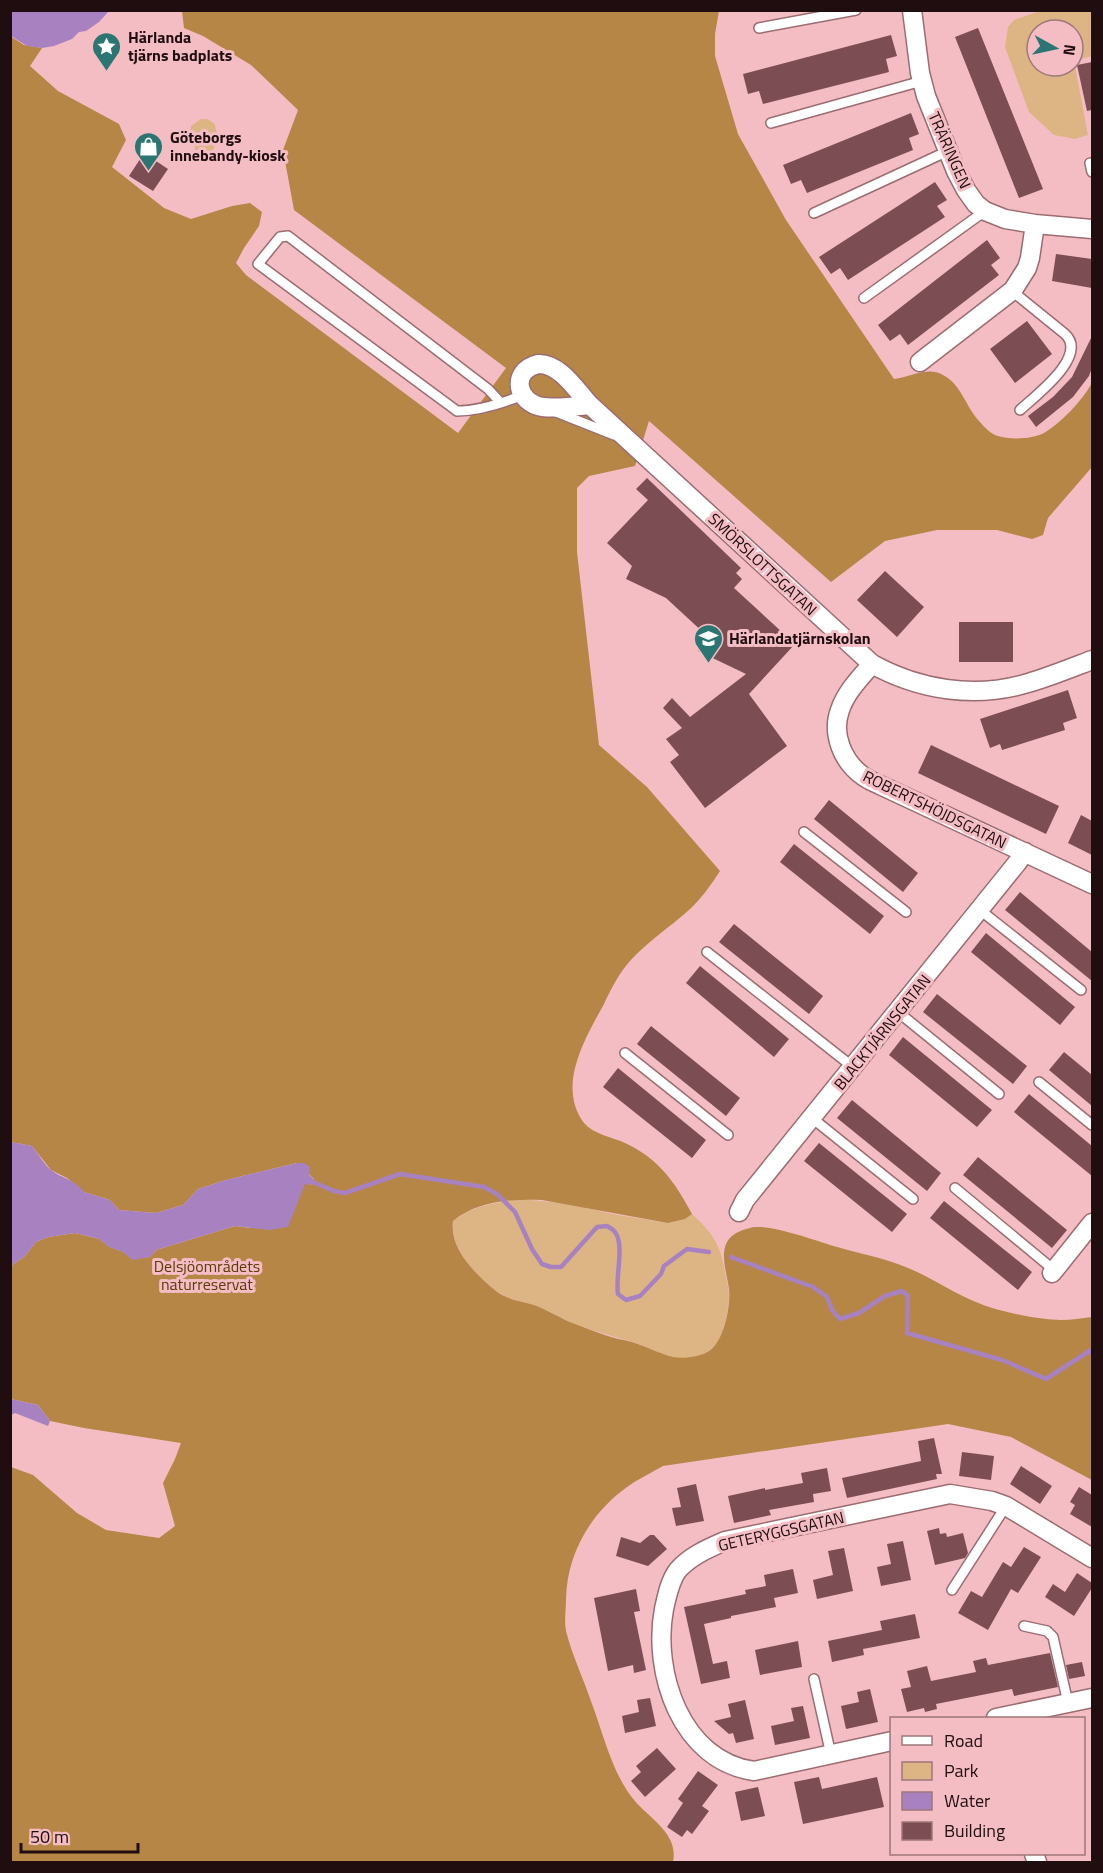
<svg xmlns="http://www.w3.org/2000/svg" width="1103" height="1873" viewBox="0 0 1103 1873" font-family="'Titillium Web',sans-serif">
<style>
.green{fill:#ddb585;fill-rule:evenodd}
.forest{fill:#b68647}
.water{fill:#a882c0}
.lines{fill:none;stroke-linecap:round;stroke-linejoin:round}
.stream{stroke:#a882c0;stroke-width:4.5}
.building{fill:#7c4e54}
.service-casing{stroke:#9b6c71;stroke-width:12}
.minor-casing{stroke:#9b6c71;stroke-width:21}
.service{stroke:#fff;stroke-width:9}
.minor{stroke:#fff;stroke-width:18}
.labels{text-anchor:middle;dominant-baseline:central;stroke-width:6;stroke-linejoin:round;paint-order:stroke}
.poi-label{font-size:16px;font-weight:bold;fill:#1f0d10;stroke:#f3bdc3;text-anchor:start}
.street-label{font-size:16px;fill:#1f0d10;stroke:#f3bdc3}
.park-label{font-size:16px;fill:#5c3b07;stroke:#f3bdc3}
</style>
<rect width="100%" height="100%" fill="#f3bdc3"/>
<path class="green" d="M1043,10L1092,11V56L1074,61L1088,135L1075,139L1054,135L1029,112L1005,47L1008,27L1014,20ZM1037,30H1073V66H1037Z
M201,119H207L214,123C221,140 215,149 204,162L196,155L194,142L190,135L191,126Z
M521,1199L570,1204L612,1214L668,1223L685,1219L692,1214C713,1234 720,1243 725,1272C727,1281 729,1289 729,1299C727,1315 724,1343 707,1352C699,1356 686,1359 676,1358C661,1356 648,1346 633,1342C613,1336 592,1331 572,1323C560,1318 548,1311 535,1306C523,1301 512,1301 501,1294C479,1281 449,1248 453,1221C472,1205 496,1203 521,1199Z"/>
<path class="forest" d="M182,11H719L715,34V56L738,134L786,220L894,379C911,377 927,366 943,375C962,385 966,408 980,422C984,427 992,435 998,436C1010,440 1033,439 1044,433C1062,422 1081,402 1092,383V467L1048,518L1043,535L1032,539L997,530H937L885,541L831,582L649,421L635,466L589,476L577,488V552L599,745L647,787L720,871C711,885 701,899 689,910C670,927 647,942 630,961C619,973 611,989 604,1004C586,1037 556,1086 584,1123C593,1134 612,1137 625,1143C659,1159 675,1182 692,1214L685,1219L668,1223L542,1200C511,1199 477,1201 453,1221C449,1249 476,1275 496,1291C508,1300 520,1301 534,1305C548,1310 561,1319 575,1324C589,1329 603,1335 618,1339C624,1340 630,1341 635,1343C648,1347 660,1354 673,1357C683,1359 700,1357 709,1351C724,1342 731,1305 729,1289C726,1267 714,1240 743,1230C747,1229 751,1227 756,1227C774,1226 811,1239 830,1245C856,1253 883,1257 908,1268C933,1278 956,1295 981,1304C1000,1312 1041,1320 1061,1320C1071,1320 1082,1318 1092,1317V1480L1011,1437L948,1424L663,1466C651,1473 638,1479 627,1487C591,1513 567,1553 566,1599C566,1609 564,1621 566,1631C572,1655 584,1680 592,1704C604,1736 612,1773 634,1800C650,1819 679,1834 673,1862H11V1467L33,1475L77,1513L106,1530L159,1538L175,1526L163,1483L175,1459L181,1443L84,1428L50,1421L38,1405L11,1399V1266L25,1256L36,1242L48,1237L75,1233L99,1239L110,1247L123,1252L141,1258L150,1257L156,1250L235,1226L250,1228L305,1183L312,1185L314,1179L297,1163L226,1180L198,1189L183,1205L156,1213L119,1210L110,1200L84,1192L67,1178L51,1170L32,1146L11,1142L10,36L24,45L42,48L30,66L58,91L119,124L126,140L112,167L164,208L191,219L232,206L250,203L262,212L259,226L244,248L236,263L246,275L458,433L506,368L294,210L283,150L298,110L251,65L203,36L184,28Z"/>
<path class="water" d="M10,11L11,10L109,11L99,22L86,31L79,32L72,39L54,46L42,48L27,46L11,36Z
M11,1142L32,1146C38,1153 43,1163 51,1170C61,1178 76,1180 84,1192L110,1200L119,1210L156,1213L183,1205L198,1189L226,1180L297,1163H304L310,1167L309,1175L314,1179L312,1185L305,1184L288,1227L269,1230L235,1226L156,1250L150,1257L132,1260L123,1252L109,1247L99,1239L75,1233L48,1237L36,1242L25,1256L11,1266Z
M11,1399L38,1405L50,1421L48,1426L15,1413L11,1415Z"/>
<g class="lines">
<path class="stream" d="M313,1182L334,1191L345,1193L400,1174L484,1187L497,1194L515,1212L532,1249L542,1264L551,1267H561L597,1227L607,1226C610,1228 613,1229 615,1232C625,1245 615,1277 618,1294L626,1300L640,1296L661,1274L664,1266L687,1249L709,1252
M731,1257L813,1287L827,1297L832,1310L840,1319L859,1313L885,1296L902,1291L908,1296L907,1333L1002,1360L1046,1379L1091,1350L1092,1353"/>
</g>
<path class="building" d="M978,28L1043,189L1019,198L955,37Z
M891,35L897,56L886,59L889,72L763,104L759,91L748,94L743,74Z
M1092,62V110L1087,111L1077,65Z
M911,113L919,134L909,138L913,150L807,193L801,180L791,184L783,165Z
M144,153L168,169L153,191L129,176Z
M935,182L947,200L937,206L945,217L848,280L840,268L831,274L819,257Z
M987,240L1000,258L991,265L999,275L908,345L900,334L890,341L878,325Z
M1056,254L1092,259V288L1052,281Z
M1027,321L1052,354L1015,383L990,349Z
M1092,336V368L1089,376L1073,397L1036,427L1028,416L1053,397L1072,377Z
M647,478L741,568L736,573L742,579L734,588L795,644L749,694L787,746L705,808L670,762L679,755L666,739L682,728L663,708L672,698L690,717L746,674L698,651L706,635L666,598L626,579L632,566L607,543L648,500L636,489Z
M885,571L924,607L897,637L857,600Z
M959,622H1013V662H959Z
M1068,690L1077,718L1063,723L1065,730L1002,750L1000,744L990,748L980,719Z
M931,745L1059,806L1046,834L918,773Z
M829,800L918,873L903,892L814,819Z
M1081,815L1092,821V855L1068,843Z
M794,844L884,916L870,934L780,862Z
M1020,892L1092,952V981L1005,910Z
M734,924L823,996L809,1014L719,942Z
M986,933L1075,1007L1060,1025L971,952Z
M700,966L789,1039L774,1057L686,983Z
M937,994L1027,1066L1013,1084L923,1012Z
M651,1026L740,1098L726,1116L637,1044Z
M903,1037L992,1110L977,1127L889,1055Z
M1064,1052L1092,1075V1106L1049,1070Z
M618,1068L706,1140L692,1158L603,1087Z
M1029,1094L1092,1146V1176L1014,1112Z
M852,1100L941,1173L927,1191L837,1118Z
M819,1143L907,1214L892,1232L804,1161Z
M978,1157L1067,1230L1052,1248L963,1175Z
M944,1201L1032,1272L1018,1290L930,1218Z
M934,1438L942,1474H936L937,1479L847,1498L842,1478L921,1461L918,1441Z
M962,1452L994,1456L991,1480L959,1476Z
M1021,1466L1052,1486L1040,1504L1010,1484Z
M827,1468L831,1491L813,1494L814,1502L769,1510L771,1515L734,1523L728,1496L765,1488V1490L803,1483L801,1473Z
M696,1484L704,1521L676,1526L672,1508L681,1507L677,1488Z
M1079,1487L1092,1495V1527L1070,1514L1075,1505L1070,1502Z
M939,1528L940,1534L946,1533L947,1537L963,1533L968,1553L965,1558L935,1565L927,1531Z
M650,1535H654L667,1549L648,1566L616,1556L621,1537L640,1543Z
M903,1541L911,1580L881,1586L877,1567L891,1564L887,1544Z
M1024,1547L1041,1557L1018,1593L1011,1589L988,1630L958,1613L971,1591L982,1597L1003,1562L1011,1567Z
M844,1548L853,1591L817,1599L813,1580L833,1575L828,1551Z
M793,1569L798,1593L774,1598L776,1607L731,1616V1618L704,1624L713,1664L727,1661L730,1678L701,1684L684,1607L746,1594L745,1590L766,1586L764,1575Z
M1077,1573L1092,1583V1588L1074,1616L1045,1597L1053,1584L1065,1592Z
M636,1589L640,1611L634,1612L646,1670L634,1673L633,1665L608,1671L594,1598Z
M915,1614L920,1638L863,1649L864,1655L832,1662L828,1641L882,1630L880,1621Z
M798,1641L802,1667L760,1675L755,1650Z
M1050,1653L1058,1687L1014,1696L1012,1689L936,1704L937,1709L925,1712L924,1708L907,1712L901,1689L911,1687L907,1671L927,1666L931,1681L976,1672L973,1661L986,1658L988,1665Z
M1082,1662L1085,1676L1069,1679L1066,1665Z
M870,1689L878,1722L846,1729L841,1706L859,1702L857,1692Z
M650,1698L656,1726L625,1733L622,1716L639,1712L637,1700Z
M745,1700L754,1739L736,1743L733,1733L729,1734L714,1721L731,1717L728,1704Z
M803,1706L810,1738L775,1745L771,1726L794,1721L791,1708Z
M657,1748L676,1769L645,1797L631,1781L641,1772L636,1766Z
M698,1771L718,1785L702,1806L709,1811L692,1834L687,1830L682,1837L667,1827L683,1803L678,1799Z
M819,1777L822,1789L877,1777L884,1807L803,1824L794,1782Z
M758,1787L765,1816L741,1821L735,1792Z"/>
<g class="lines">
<defs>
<path id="service" d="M759,28L856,10
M771,123L922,81
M1090,163L1092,172
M814,213L948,151
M1012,291L1065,334C1089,356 1035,396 1020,410
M864,298L985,211
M501,403L488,389L288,236L280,237L258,264L457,411C479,411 503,403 523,395
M556,412L614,435H619
M804,832L906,912
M980,910L1081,990
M707,952L853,1067
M898,1012L999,1094
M625,1053L728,1135
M1039,1082L1092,1125
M812,1118L913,1199
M955,1188L1054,1270
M952,1590L1006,1506
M1024,1626L1047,1631L1053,1637L1068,1703
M814,1679L831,1755"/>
<path id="minor" d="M912,10L920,73L926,96L956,171L966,190L976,204L985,211L1005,219L1035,224L1092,229
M920,362L1013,290L1027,268L1030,258L1035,224
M538,364C560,363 577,391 590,405C576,406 556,409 543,407C516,403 510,371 538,364Z
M590,405L872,664C919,690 975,699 1028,683C1049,677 1071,668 1092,660
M872,664C860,678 846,692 840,710C831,734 843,762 863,776C868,780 874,782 880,785L1092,884
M739,1212L745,1200L1017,863L1025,852
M1052,1273L1092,1223
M996,1718L1092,1698
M892,1741L754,1771C681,1761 652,1672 664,1609C667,1596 670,1580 678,1570C690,1556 709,1548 725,1541L950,1494L992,1501L1006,1506L1092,1558
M1034,1854L1037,1862"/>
</defs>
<use href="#service" class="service-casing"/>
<use href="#minor" class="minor-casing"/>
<use href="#service" class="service"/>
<use href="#minor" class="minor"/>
</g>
<defs>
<symbol id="sight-pin" viewBox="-11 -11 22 30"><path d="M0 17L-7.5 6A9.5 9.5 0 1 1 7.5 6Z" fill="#2b7572" stroke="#f3bdc3"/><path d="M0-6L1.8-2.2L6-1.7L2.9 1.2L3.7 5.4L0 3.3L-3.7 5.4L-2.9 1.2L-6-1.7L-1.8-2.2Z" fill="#fff"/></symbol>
<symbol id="shop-pin" viewBox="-11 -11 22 30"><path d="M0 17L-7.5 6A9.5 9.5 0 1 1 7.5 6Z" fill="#2b7572" stroke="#f3bdc3"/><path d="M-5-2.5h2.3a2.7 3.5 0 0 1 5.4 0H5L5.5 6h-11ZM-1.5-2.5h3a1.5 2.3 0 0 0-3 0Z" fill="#fff"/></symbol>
<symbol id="school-pin" viewBox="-11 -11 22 30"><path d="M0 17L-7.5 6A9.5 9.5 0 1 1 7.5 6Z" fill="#2b7572" stroke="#f3bdc3"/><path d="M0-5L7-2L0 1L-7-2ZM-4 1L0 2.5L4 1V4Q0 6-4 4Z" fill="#fff"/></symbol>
</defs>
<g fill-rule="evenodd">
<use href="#sight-pin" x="90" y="30" width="33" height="45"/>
<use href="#shop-pin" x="132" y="130" width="33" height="45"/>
<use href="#school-pin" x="692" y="622" width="33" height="45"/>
</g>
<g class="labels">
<g class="poi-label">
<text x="128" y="37">Härlanda<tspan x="128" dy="18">tjärns badplats</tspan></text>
<text x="170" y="137">Göteborgs<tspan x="170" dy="18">innebandy-kiosk</tspan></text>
<text x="729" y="638">Härlandatjärnskolan</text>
</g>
<g class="street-label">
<text transform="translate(950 150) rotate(66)">TRÄRINGEN</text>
<text transform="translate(763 564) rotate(43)">SMÖRSLOTTSGATAN</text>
<text transform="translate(935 809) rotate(26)">ROBERTSHÖJDSGATAN</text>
<text transform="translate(882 1032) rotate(-51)">BLACKTJÄRNSGATAN</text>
<text transform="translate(781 1531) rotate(-13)">GETERYGGSGATAN</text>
</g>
<g class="park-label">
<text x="207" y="1266">Delsjöområdets<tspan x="207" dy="18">naturreservat</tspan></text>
</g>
</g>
<rect width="1103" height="1873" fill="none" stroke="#1f0d10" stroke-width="24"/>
<rect x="890" y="1717" width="195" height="138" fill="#f3bdc3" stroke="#9e777b" stroke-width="1.5"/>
<rect x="902" y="1736" width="30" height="9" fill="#ffffff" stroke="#9e777b" stroke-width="1.5"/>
<text x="944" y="1747" font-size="18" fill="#1f0d10">Road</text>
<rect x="902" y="1762" width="30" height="18" fill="#ddb585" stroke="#9e777b" stroke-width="1.5"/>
<text x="944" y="1777" font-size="18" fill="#1f0d10">Park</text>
<rect x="902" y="1792" width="30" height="18" fill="#a882c0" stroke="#9e777b" stroke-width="1.5"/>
<text x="944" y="1807" font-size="18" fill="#1f0d10">Water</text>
<rect x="902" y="1822" width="30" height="18" fill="#7c4e54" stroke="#9e777b" stroke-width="1.5"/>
<text x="944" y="1837" font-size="18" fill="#1f0d10">Building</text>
<g transform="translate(1055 48) rotate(98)"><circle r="28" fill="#f3bdc3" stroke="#9e777b" stroke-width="1.5"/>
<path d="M0-4.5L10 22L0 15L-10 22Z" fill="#2b7572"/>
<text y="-9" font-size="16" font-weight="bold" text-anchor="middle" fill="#1f0d10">N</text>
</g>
<path d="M21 1843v9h117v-9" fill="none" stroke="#1f0d10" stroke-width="3"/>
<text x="30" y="1843" font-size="18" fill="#1f0d10" stroke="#f3bdc3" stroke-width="4.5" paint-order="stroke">50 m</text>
</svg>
